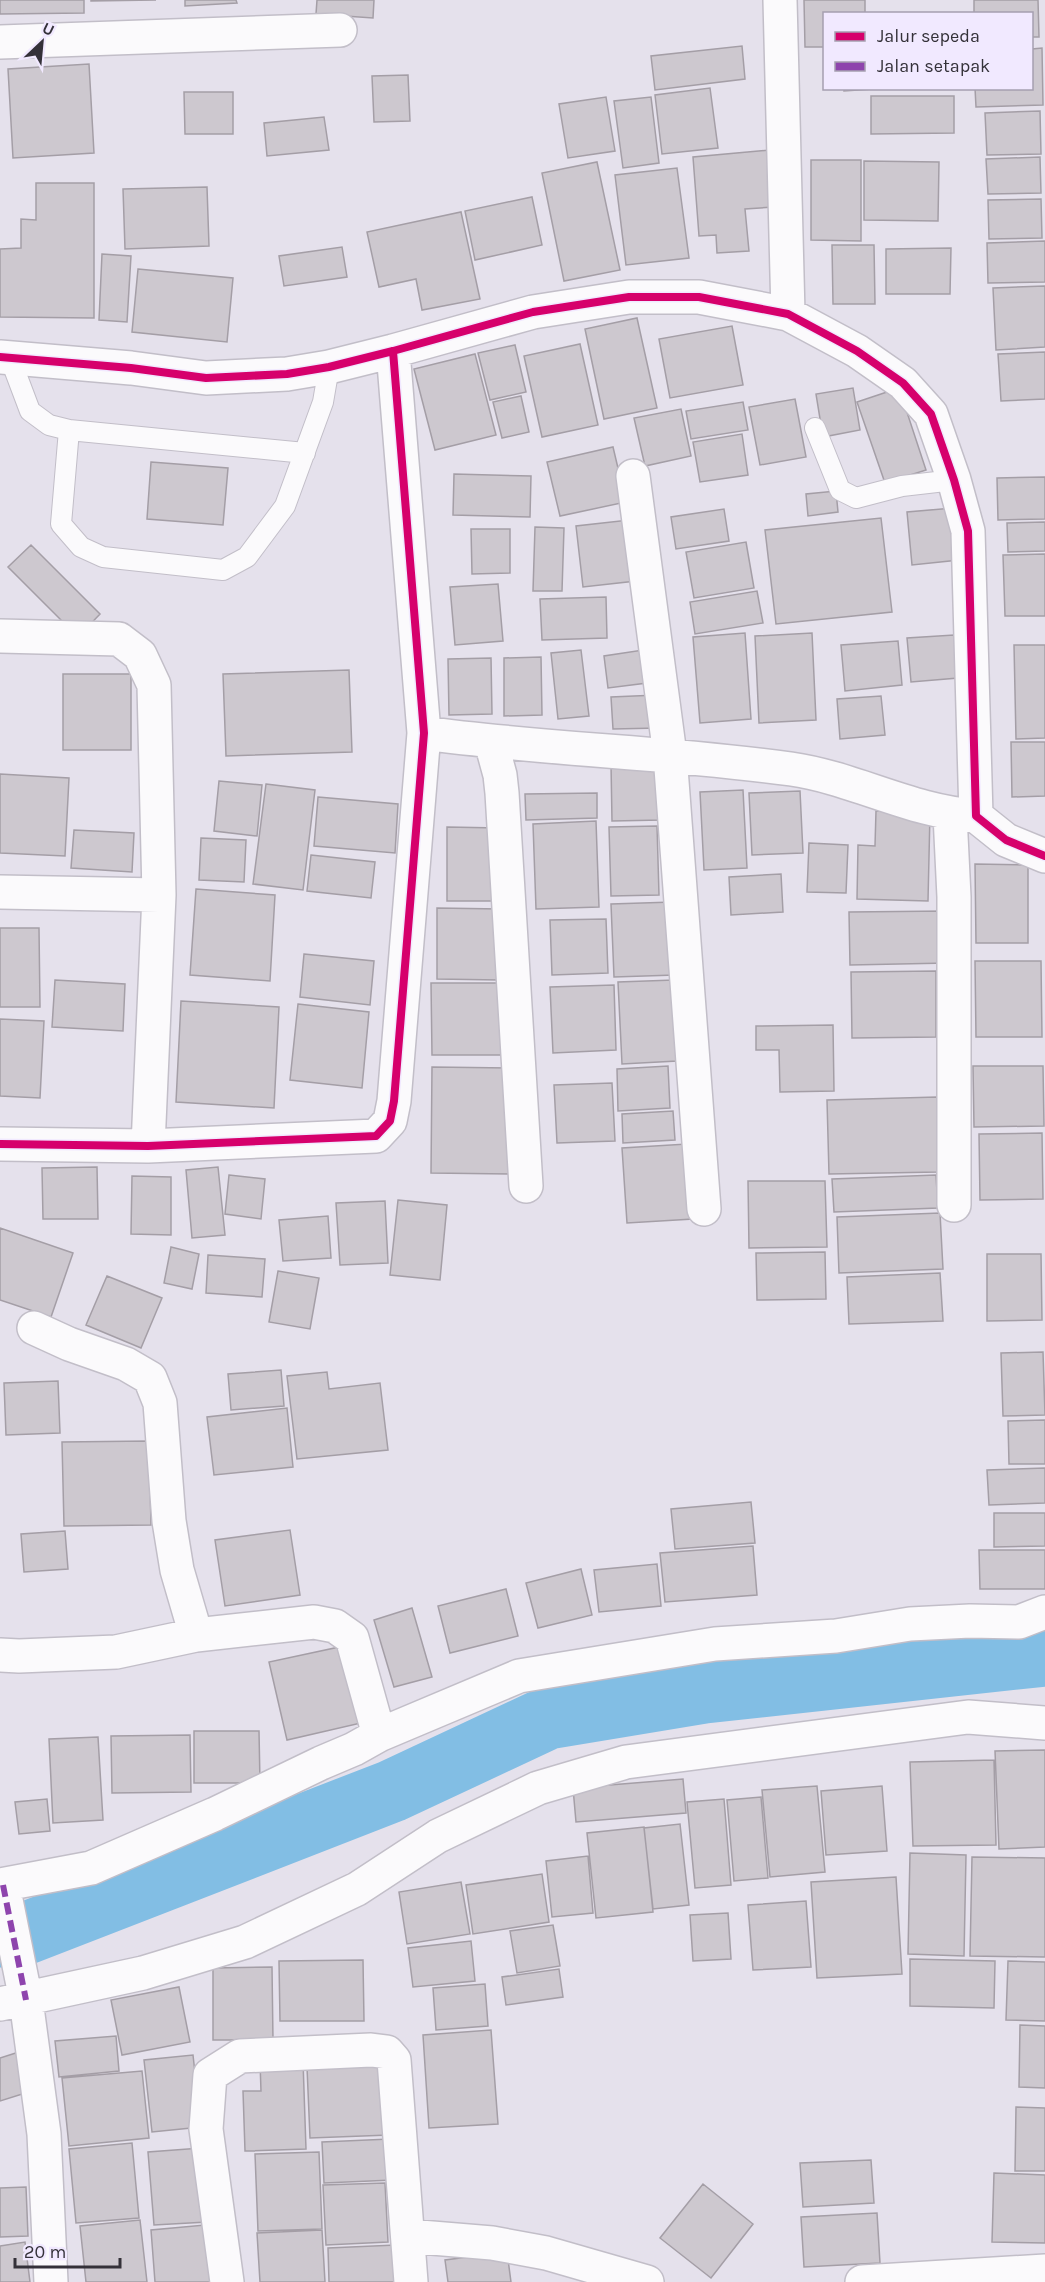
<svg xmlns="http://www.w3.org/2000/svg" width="1045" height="2282" viewBox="0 0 1045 2282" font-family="Karla,sans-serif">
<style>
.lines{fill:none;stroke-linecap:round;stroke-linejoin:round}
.river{stroke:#82bee4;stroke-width:63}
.building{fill:#cdc8cf;stroke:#a49ea6;stroke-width:1.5}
.lane-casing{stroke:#c2bec8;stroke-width:22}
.street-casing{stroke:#c2bec8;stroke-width:36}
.lane{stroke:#fbfafc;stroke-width:20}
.street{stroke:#fbfafc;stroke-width:33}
.quiet{stroke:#8e44ad;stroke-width:6;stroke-dasharray:12 6;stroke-linecap:butt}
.cycleway-casing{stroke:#f1e9ff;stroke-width:11}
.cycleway{stroke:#d6006c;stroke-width:8}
</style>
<rect width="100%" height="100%" fill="#e5e1ec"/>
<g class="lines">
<path class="river" d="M0,1936H19L392,1791L548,1718L705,1692L1045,1655"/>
</g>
<path class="building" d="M0,0H84V13L0,14Z
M91,0H156L91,1Z
M185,0H236L237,3L185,6Z
M317,0H374L373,18L316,14Z
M804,0H865V14H824V47H805Z
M974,0H1038L1039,37H1032V14H974Z
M742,46L745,79L655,90L651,56Z
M1042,48L1043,105L976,107L975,88H1032V49Z
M89,64L94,153L13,158L8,69Z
M408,75L410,121L374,122L372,76Z
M710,88L718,148L662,154L655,95Z
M844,88H888L844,91Z
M184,92H233V134H185Z
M871,96H954V133L871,134Z
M606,97L615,151L568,158L559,104Z
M651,97L659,163L623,168L614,101Z
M1040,111L1041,154L987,155L985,113Z
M324,117L329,150L267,156L264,123Z
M770,150L774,207L745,209L749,251L717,253L716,235L699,236L693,157Z
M1040,157L1041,193L988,194L986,159Z
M811,160H861V241L811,240Z
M864,161L939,162L938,221L864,220Z
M597,162L620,270L564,281L542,173Z
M677,168L689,258L626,265L615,175Z
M36,183H94V318L0,317V249L21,248V219L36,220Z
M207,187L209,246L125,249L123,189Z
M532,197L542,245L475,260L465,211Z
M1041,199L1042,238L989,239L988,200Z
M461,212L480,299L422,310L416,279L379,287L367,232Z
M1045,241V282L988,283L987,243Z
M832,245H874L875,304H833Z
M342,247L347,277L284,286L279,256Z
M951,248L950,294H886V249Z
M102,254L131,256L127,322L99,320Z
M138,269L233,278L227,342L132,332Z
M1045,286V347L996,350L993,288Z
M637,318L657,408L604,419L585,329Z
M732,326L743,385L670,398L659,339Z
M580,344L598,425L542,437L524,356Z
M515,345L526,392L490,400L478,353Z
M1045,352V399L1001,401L998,354Z
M475,354L496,435L435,450L414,369Z
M853,388L860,430L823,437L816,394Z
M899,388L926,470L885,483L857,402Z
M521,396L529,432L502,438L493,402Z
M795,399L806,457L760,465L749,407Z
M743,402L748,430L691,439L686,411Z
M681,409L691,456L645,466L634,418Z
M742,434L748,475L700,482L693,442Z
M613,447L626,502L560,516L547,462Z
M151,462L228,468L223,525L147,519Z
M454,474L531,476L530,517L453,515Z
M1045,477V519L998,520L997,478Z
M836,491L838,512L808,516L806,494Z
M953,508L959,560L912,565L907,512Z
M724,509L729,541L676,549L671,517Z
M881,518L892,612L776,624L765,530Z
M629,520L636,581L583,587L576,526Z
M1045,522V551L1008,552L1007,523Z
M535,527L564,528L562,591H533Z
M471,529H510V573L472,574Z
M746,542L754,588L694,598L686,552Z
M31,545L100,614L78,637L8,567Z
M1045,554V616H1005L1003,555Z
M498,584L503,641L455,645L450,587Z
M757,591L763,623L695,634L690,602Z
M606,597L607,638L542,640L540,599Z
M745,633L751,719L700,723L693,637Z
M812,633L816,720L759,723L755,636Z
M954,635L958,678L911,682L907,638Z
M898,641L902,685L845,691L841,645Z
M1014,645H1045V738L1016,739Z
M581,650L589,716L558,719L551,653Z
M643,650L647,683L608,688L604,656Z
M541,657L542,715L504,716V658Z
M491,658L492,714L449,715L448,659Z
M349,670L352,752L226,756L223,674Z
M63,674H131V750H63Z
M657,695L659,728L613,729L611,697Z
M881,696L885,735L840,739L837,699Z
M1011,742H1045V796L1012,797Z
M611,764H661L662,820L612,821Z
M0,774L69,778L65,856L0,853Z
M219,781L262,785L257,836L214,831Z
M266,784L315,790L303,890L253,884Z
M743,790L747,868L704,870L700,792Z
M800,791L803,853L752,855L749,793Z
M597,793V818L526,820L525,794Z
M318,797L398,804L395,853L314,846Z
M876,811L930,813L928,901L857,899L858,845L875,846Z
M596,821L599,907L536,909L533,824Z
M657,826L659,895L611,896L609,827Z
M447,827L499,828V901H447Z
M74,830L134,833L132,872L71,868Z
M201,838L246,840L244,882L199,880Z
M809,843L848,845L846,893L807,892Z
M311,855L375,862L371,898L307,891Z
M975,864L1028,865V943H976Z
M781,874L783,912L731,915L729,877Z
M196,889L275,895L270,981L190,975Z
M673,902L675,975L614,977L611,904Z
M437,908L500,909L499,980L437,979Z
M947,911L948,963L850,965L849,912Z
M606,919L608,973L552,975L550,920Z
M0,928H39L40,1007H0Z
M304,954L374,961L370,1005L300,997Z
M975,961H1041L1042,1037H976Z
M936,971V1037L852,1038L851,972Z
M55,980L125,984L123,1031L52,1027Z
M674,980L677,1061L622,1064L618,982Z
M431,983H507L508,1055H432Z
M614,985L616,1050L553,1053L550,987Z
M181,1001L279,1007L274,1108L176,1102Z
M298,1004L369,1012L362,1088L290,1080Z
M0,1019L44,1021L40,1098L0,1096Z
M833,1025L834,1091L780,1092L779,1050H756V1026Z
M668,1066L670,1108L618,1111L617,1069Z
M973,1066H1043L1044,1126L974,1127Z
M432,1067L511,1068L510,1174L431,1173Z
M612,1083L615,1141L557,1143L554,1085Z
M937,1097L938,1172L829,1174L827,1100Z
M673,1111L675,1140L623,1143L622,1114Z
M1042,1133L1043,1199L980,1200L979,1134Z
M687,1144L693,1219L627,1223L622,1148Z
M97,1167L98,1219H43L42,1168Z
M218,1167L225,1235L192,1238L186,1170Z
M229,1175L265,1179L261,1219L225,1214Z
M936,1175L938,1208L834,1212L832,1179Z
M132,1176L171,1177V1235L131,1234Z
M748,1181H825L827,1247L749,1248Z
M398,1200L447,1205L440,1280L390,1275Z
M385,1201L388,1263L340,1265L336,1203Z
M940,1213L943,1269L839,1273L837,1217Z
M328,1216L331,1258L283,1261L279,1220Z
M0,1228L73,1253L51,1317L0,1300Z
M171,1247L199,1254L192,1289L164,1283Z
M825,1252L826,1299L757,1300L756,1253Z
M987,1254H1041L1042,1320L987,1321Z
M208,1255L265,1259L262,1297L206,1293Z
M278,1271L319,1278L310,1329L269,1322Z
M940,1273L943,1321L849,1324L847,1277Z
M107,1276L162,1298L141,1348L86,1325Z
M1043,1352L1045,1415L1003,1416L1001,1353Z
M281,1370L284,1406L231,1410L228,1374Z
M327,1372L329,1389L380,1383L388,1450L297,1459L287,1376Z
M58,1381L60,1433L6,1435L4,1383Z
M287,1408L293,1467L214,1475L207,1417Z
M1045,1420V1464H1009L1008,1421Z
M149,1441L151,1525L64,1526L62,1442Z
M1045,1468V1503L989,1505L987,1470Z
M751,1502L755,1543L675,1549L671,1509Z
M994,1513H1045V1546L994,1547Z
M290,1530L300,1595L225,1606L215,1540Z
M65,1531L68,1569L24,1572L21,1534Z
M753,1546L757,1595L665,1602L660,1553Z
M979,1550H1045V1589H980Z
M657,1564L661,1606L599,1612L594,1570Z
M581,1569L592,1615L538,1628L526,1583Z
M506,1589L518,1636L450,1653L438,1606Z
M412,1608L432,1677L394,1687L374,1620Z
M344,1646L361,1723L287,1740L269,1662Z
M194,1731H259L260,1783H194Z
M190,1735L191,1792L112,1793L111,1736Z
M98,1737L103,1820L53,1823L49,1739Z
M1045,1750V1847L999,1849L995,1751Z
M994,1760L996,1845L913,1846L910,1762Z
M683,1779L686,1813L576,1822L573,1788Z
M817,1786L825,1872L770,1877L762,1790Z
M882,1786L887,1851L826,1855L821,1791Z
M761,1797L768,1878L734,1881L727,1800Z
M47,1799L50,1831L19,1834L15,1802Z
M724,1799L731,1885L695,1888L687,1802Z
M680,1824L689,1905L653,1909L644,1828Z
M644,1827L653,1912L596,1918L587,1833Z
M910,1853L966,1855L964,1956L908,1954Z
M588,1856L593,1913L552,1917L546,1861Z
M972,1857L1045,1858V1957L970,1956Z
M542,1874L549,1922L473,1934L466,1885Z
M896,1877L902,1974L817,1978L811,1882Z
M461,1882L470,1934L407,1944L399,1892Z
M806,1901L811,1967L753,1970L748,1905Z
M728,1913L731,1959L693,1961L690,1915Z
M553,1925L560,1966L517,1973L510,1931Z
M471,1941L475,1981L413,1987L408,1948Z
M910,1959L995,1961L994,2008L910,2006Z
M363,1960L364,2021H280L279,1961Z
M1008,1961L1045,1962V2021L1006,2020Z
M272,1967L273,2040H213V1968Z
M559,1969L563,1997L506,2005L502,1977Z
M485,1984L488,2026L436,2030L433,1988Z
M179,1987L190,2042L122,2055L111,2000Z
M1020,2025L1045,2026V2088L1019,2087Z
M491,2030L498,2124L429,2128L423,2035Z
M116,2036L119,2071L59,2077L55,2041Z
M22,2051L35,2090L0,2101V2058Z
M193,2055L201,2127L152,2132L144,2060Z
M303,2061L306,2149L245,2151L243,2091H261L260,2062Z
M387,2065L389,2135L310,2138L307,2067Z
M142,2071L149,2138L69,2146L62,2078Z
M1016,2107L1045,2108V2171H1015Z
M390,2139L393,2180L324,2183L322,2142Z
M132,2143L139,2218L76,2223L69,2149Z
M201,2148L207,2222L154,2225L148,2152Z
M319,2152L322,2229L258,2231L255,2154Z
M871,2160L874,2203L803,2207L800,2163Z
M994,2173L1045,2175V2243L992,2242Z
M385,2183L388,2242L326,2245L323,2185Z
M703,2184L753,2224L711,2278L660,2238Z
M26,2187L28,2236L0,2237V2188Z
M877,2213L880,2263L804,2267L801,2217Z
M140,2220L147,2282H86L80,2226Z
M205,2225L210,2282H155L151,2230Z
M322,2230L325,2282H260L257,2233Z
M25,2242L30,2282H0V2246Z
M396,2245L398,2282H329L328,2248Z
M507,2252L511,2282H448L445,2260Z"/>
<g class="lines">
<defs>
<path id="lane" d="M10,358L30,411L49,425L69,430L305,453
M815,428L840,490L856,498L902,486L954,480
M69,430L61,524L81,547L103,557L223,570L247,557L285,506L323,402L329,367"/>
<path id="street" d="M780,0L788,314
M0,42L340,30
M0,357L131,368L206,378L287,374L329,367L393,351L533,312L629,297H699L788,314L857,351L903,383L931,414L954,480L968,531L976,816L1006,840L1045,856
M633,476L670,755L704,1209
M0,636L119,639L140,655L154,685L159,895L148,1146
M424,733C546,750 669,752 791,769C854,778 912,812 976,816
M491,742L500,775L502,793L526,1186
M950,815L954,897V1205
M0,892L159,895
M0,1144L148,1146L376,1136L390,1121L394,1101L424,733L393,351
M34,1328L69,1344L126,1364L150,1378L160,1403L169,1521L177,1570L196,1635L314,1622L335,1626L352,1638L379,1735
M0,1655L19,1656L116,1652L196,1635
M0,1885L91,1868L215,1814L321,1763L354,1749L379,1735L519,1676L715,1644L836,1636L910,1624L970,1621L1019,1622L1045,1612
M3,1885L26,2000L44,2134L51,2282
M0,2004L143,1973L245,1942L357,1889L438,1836L538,1788L626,1762L968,1717L1045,1723
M408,2236L492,2243L546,2253L647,2282
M227,2282L206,2129L210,2075L240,2056L371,2050L387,2052L394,2060L411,2282
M862,2282L1045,2271"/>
</defs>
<use href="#lane" class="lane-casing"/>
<use href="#street" class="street-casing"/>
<use href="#lane" class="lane"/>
<use href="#street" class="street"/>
<path class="quiet" d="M3,1885L26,2000"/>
<defs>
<path id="cycleway" d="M0,357L131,368L206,378L287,374L329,367L393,351L533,312L629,297H699L788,314L857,351L903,383L931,414L954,480L968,531L976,816L1006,840L1045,856
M0,1144L148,1146L376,1136L390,1121L394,1101L424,733L393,351"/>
</defs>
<use href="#cycleway" class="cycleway-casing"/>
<use href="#cycleway" class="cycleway"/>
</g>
<rect x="823" y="12" width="210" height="78" fill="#f1e9ff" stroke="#a59fb0" stroke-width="1.5"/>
<rect x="835" y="32" width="30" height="9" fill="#d6006c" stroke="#a59fb0" stroke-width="1.5"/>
<text x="877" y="42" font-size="18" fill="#343139">Jalur sepeda</text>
<rect x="835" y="62" width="30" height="9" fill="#8e44ad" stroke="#a59fb0" stroke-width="1.5"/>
<text x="877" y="72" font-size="18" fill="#343139">Jalan setapak</text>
<g transform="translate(42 42) rotate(26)" stroke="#f1e9ff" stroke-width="4.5" paint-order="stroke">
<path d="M0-4.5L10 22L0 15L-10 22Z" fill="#343139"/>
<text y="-9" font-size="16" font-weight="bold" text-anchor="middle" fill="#343139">U</text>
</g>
<path d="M15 2258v9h105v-9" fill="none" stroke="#343139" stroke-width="3"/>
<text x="24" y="2258" font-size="18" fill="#343139" stroke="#f1e9ff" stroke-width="4.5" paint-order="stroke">20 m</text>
</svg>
